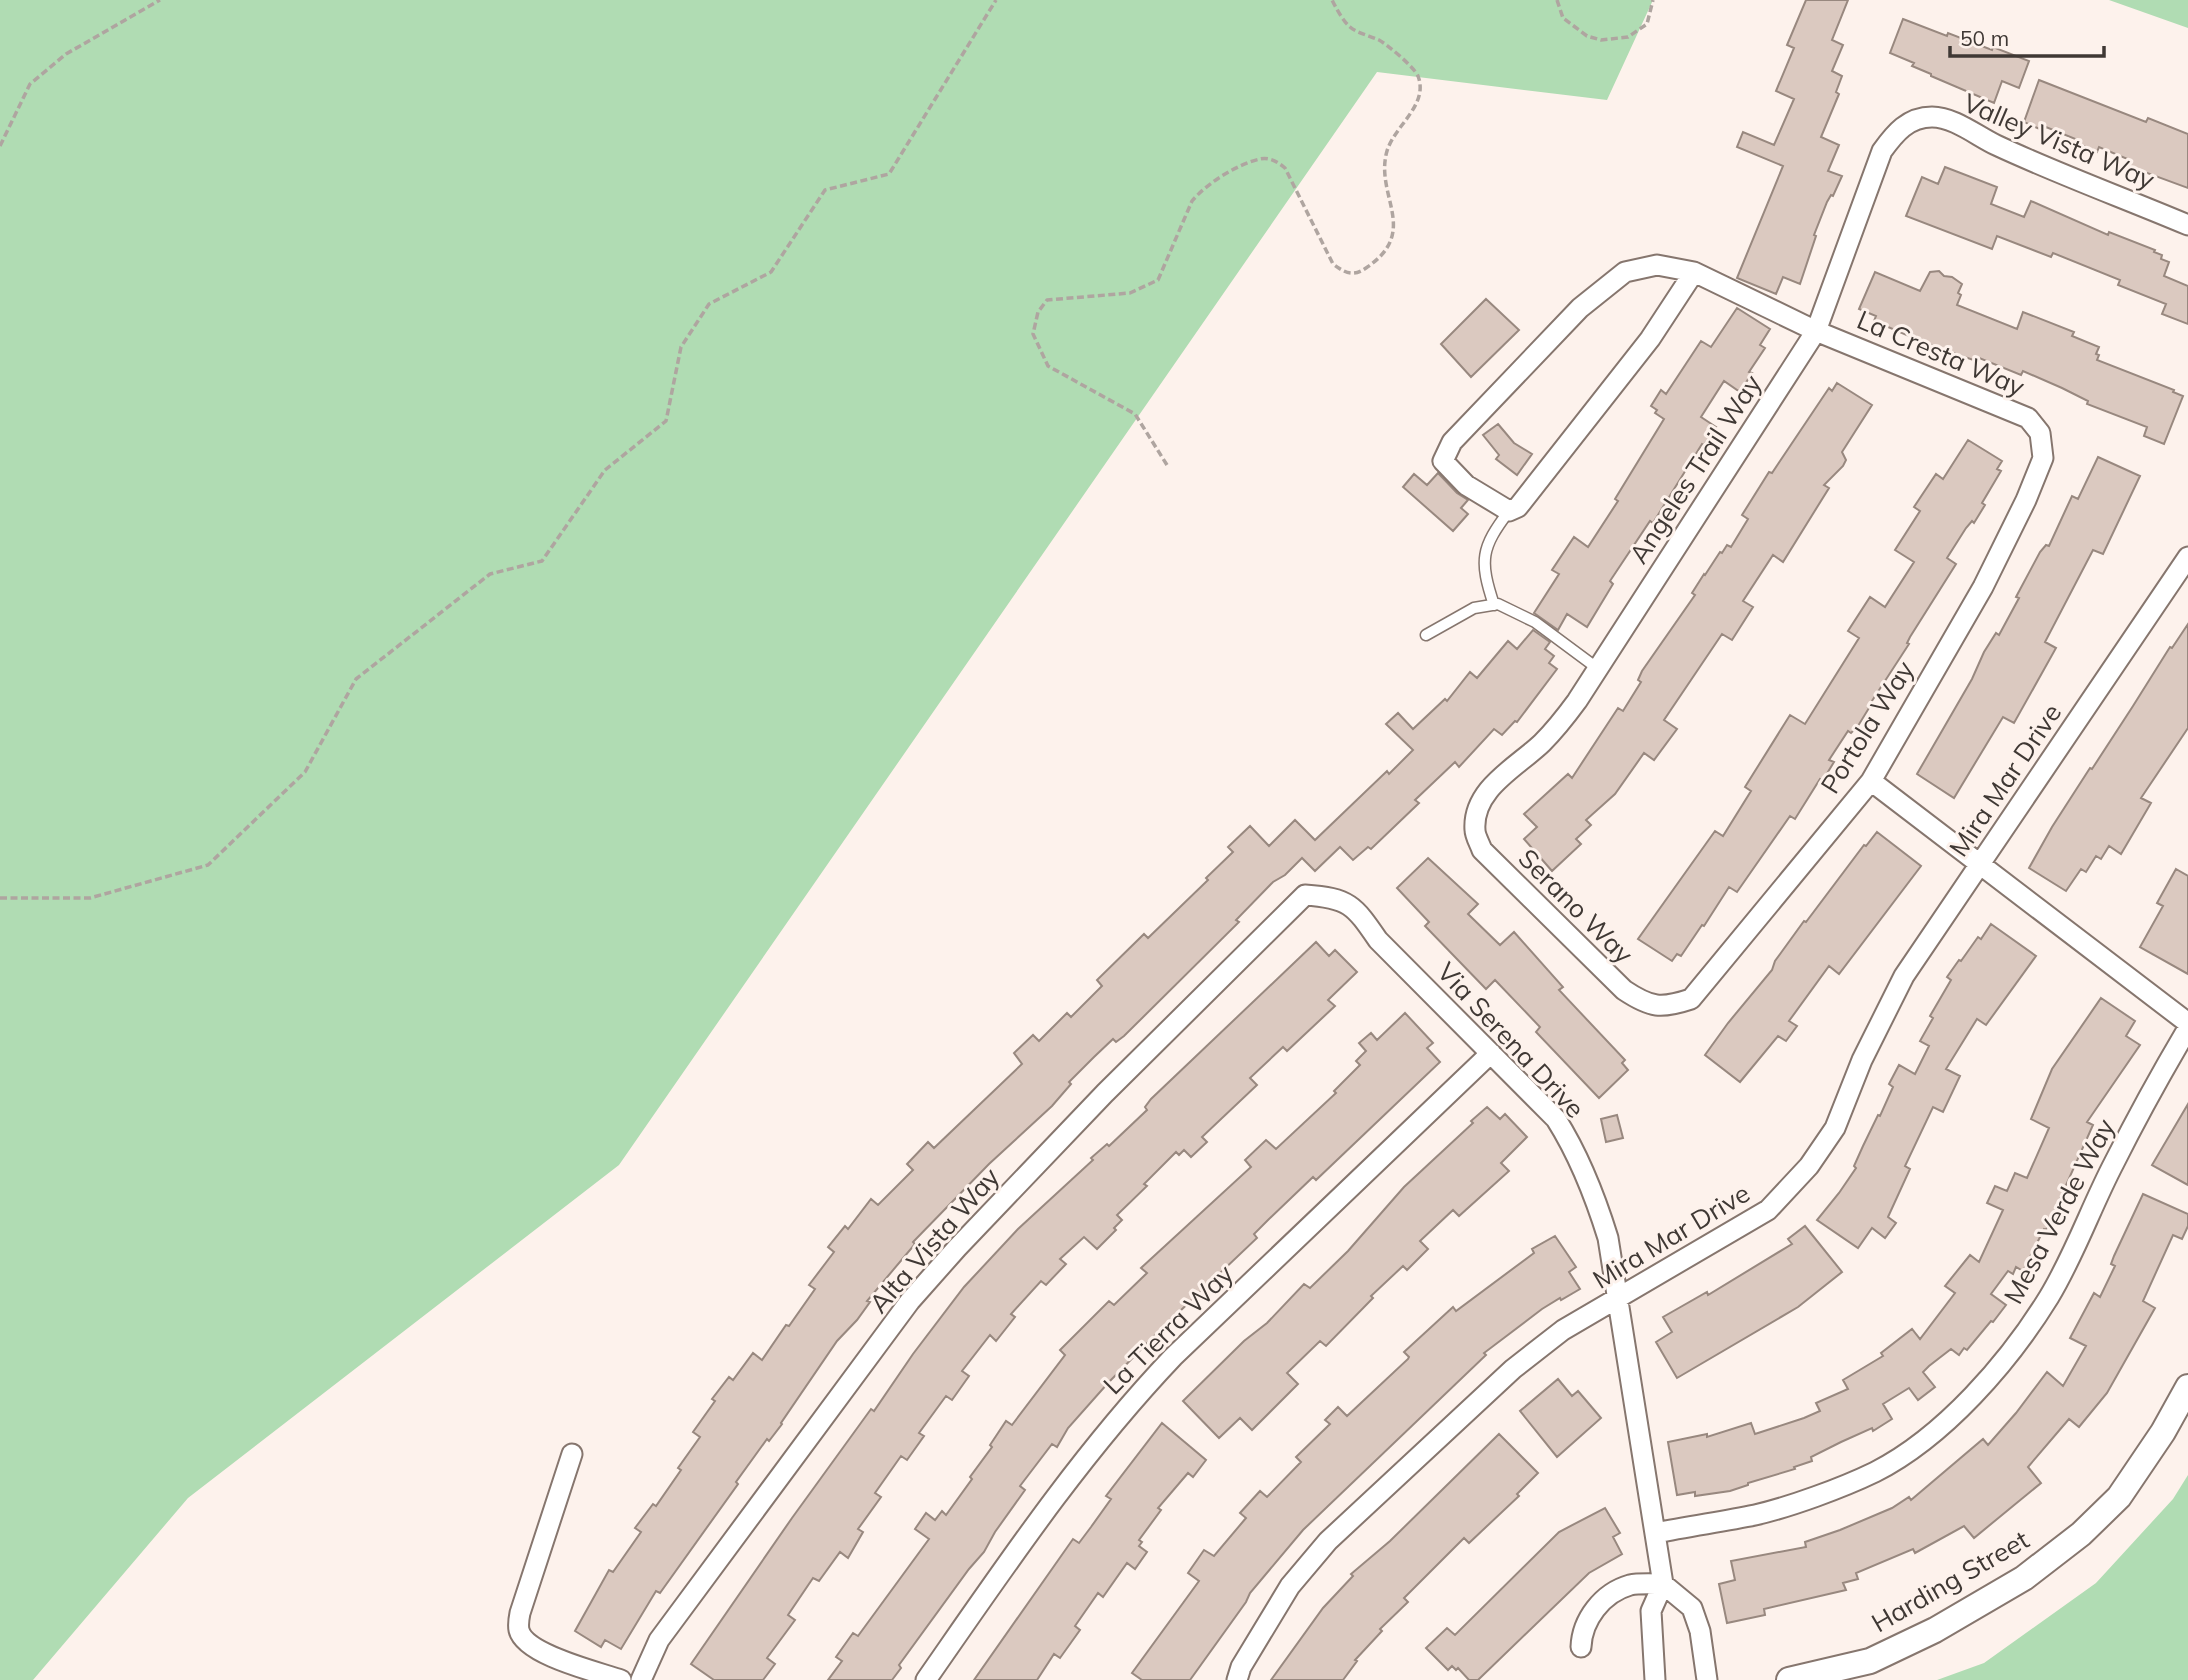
<svg xmlns="http://www.w3.org/2000/svg" width="2188" height="1680" viewBox="0 0 2188 1680" font-family="Mulish,sans-serif">
<style>
.green{fill:#b0dcb3}
.building{fill:#dbc9c0;stroke:#98887f;stroke-width:2}
.lines{fill:none;stroke-linecap:round;stroke-linejoin:round}
.service-casing{stroke:#86766e;stroke-width:13}
.minor-casing{stroke:#86766e;stroke-width:23}
.tertiary-casing{stroke:#86766e;stroke-width:28}
.path{stroke:#afa5a0;stroke-width:3.5;stroke-dasharray:7 3.5;stroke-linecap:butt}
.service{stroke:#fff;stroke-width:10}
.minor{stroke:#fff;stroke-width:19}
.tertiary{stroke:#fff;stroke-width:24}
.labels{text-anchor:middle;dominant-baseline:central;stroke-width:6;stroke-linejoin:round;paint-order:stroke}
.street-label{font-size:26px;fill:#3f3834;stroke:#fdf2ec}
</style>
<rect width="100%" height="100%" fill="#fdf2ec"/>
<path class="green" d="M0,0H1653L1607,100L1377,72L619,1165L188,1498L33,1680H0Z
M2109,0H2188V28Z
M2188,1475V1680H1937L1984,1663L2096,1583L2173,1499Z"/>
<path class="building" d="M1806,0H1848L1832,40L1843,45L1832,71L1842,76L1836,92L1839,94L1821,137L1839,145L1828,171L1842,176L1833,196L1831,195L1827,202L1814,235L1816,236L1800,284L1783,277L1776,294L1737,278L1783,166L1737,147L1743,132L1774,145L1794,99L1776,91L1794,48L1787,45Z
M1903,19L1947,36L1948,33L1992,50L1993,47L2029,61L2019,88L2002,81L1994,103L1931,76V74L1912,66L1914,63L1890,53Z
M2039,80L2146,122L2148,118L2188,134V188L2128,166L2130,160L2099,147L2097,152L2077,143L2078,140L2046,127L2044,131L2024,122Z
M1945,167L1997,187L1991,204L2024,217L2031,201L2108,235L2109,232L2155,250L2154,252L2162,255L2161,259L2169,262L2164,276L2188,286V324L2162,314L2166,304L2118,285L2120,280L2053,253L2051,257L1997,236L1992,249L1906,216L1922,177L1938,184Z
M1939,271L1944,276L1952,277L1962,284L1958,293L1961,295L1957,305L2017,329L2023,312L2074,332L2072,336L2099,347L2096,354L2099,355L2097,360L2174,390L2173,392L2183,396L2164,444L2144,436L2147,427L2087,404L2088,401L2062,388L2023,371L2021,375L1977,357L1976,361L1923,342L1874,321L1876,316L1859,309L1875,272L1920,291L1930,272Z
M1486,299L1519,330L1471,377L1441,344Z
M1737,308L1770,329L1760,345L1765,348L1749,372L1752,373L1740,392L1724,381L1701,417L1716,427L1704,445L1702,444L1653,523L1650,521L1610,581L1613,584L1587,627L1567,614L1558,630L1534,613L1559,574L1552,570L1574,537L1588,547L1618,501L1615,499L1664,419L1655,413L1657,410L1651,406L1661,390L1666,394L1701,341L1711,347Z
M1837,383L1872,405L1842,452L1846,460L1843,466L1824,485L1829,488L1783,562L1773,555L1743,601L1753,607L1732,640L1722,634L1664,720L1677,729L1654,760L1644,753L1615,794L1586,820L1591,825L1576,839L1581,844L1552,871L1524,839L1537,827L1524,814L1568,774L1572,778L1618,708L1623,711L1641,682L1638,680L1642,671L1695,595L1692,593L1704,574L1705,575L1720,552L1722,553L1727,545L1731,547L1748,519L1742,515L1769,472L1772,473L1829,388L1832,391Z
M1498,424L1514,443L1532,454L1517,475L1496,459L1499,455L1483,435Z
M1968,440L2002,461L1997,469L2001,471L1982,503L1985,505L1974,523L1972,521L1966,528L1947,558L1956,564L1910,637L1907,643L1909,644L1868,707L1869,708L1858,726L1851,733L1848,731L1829,760L1834,762L1823,780L1820,779L1795,819L1790,816L1737,892L1729,887L1704,926L1702,925L1681,956L1677,954L1672,961L1638,939L1715,831L1723,836L1751,791L1745,787L1790,715L1805,724L1859,638L1848,631L1870,597L1885,607L1914,562L1895,550L1920,511L1914,507L1936,474L1943,479Z
M2098,457L2140,476L2103,554L2093,550L2045,642L2056,648L2014,723L2003,717L1954,798L1917,774L1972,679L1984,652L1996,633L1999,635L2019,598L2016,597L2040,552L2046,545L2049,546L2072,496L2078,499Z
M1438,473L1457,493L1468,500L1461,508L1468,514L1453,531L1403,487L1414,474L1427,485Z
M2188,624V728L2141,798L2151,803L2121,854L2109,846L2101,859L2096,856L2086,872L2081,869L2066,891L2029,868L2052,827L2090,768L2092,769L2133,706L2170,647L2172,648Z
M1533,630L1550,642L1545,649L1554,656L1549,663L1557,669L1517,722L1515,721L1502,735L1494,729L1459,767L1455,762L1415,800L1419,803L1371,849L1368,847L1353,860L1340,847L1315,871L1302,858L1285,875L1273,882L1236,920L1239,922L1124,1036L1116,1042L1113,1039L1094,1057L1069,1082L1071,1084L1052,1106L989,1164L913,1242L915,1244L867,1301L870,1302L857,1320L837,1341L781,1423L782,1424L769,1441L767,1439L736,1482L738,1484L660,1593L656,1591L621,1649L605,1640L601,1647L575,1631L609,1570L613,1572L641,1532L635,1528L653,1504L656,1506L681,1470L678,1468L700,1437L693,1432L715,1401L712,1399L729,1377L733,1380L753,1353L762,1360L786,1325L789,1326L815,1289L809,1285L834,1252L828,1247L845,1226L848,1229L871,1199L878,1205L913,1170L907,1164L928,1142L934,1148L1022,1064L1014,1053L1033,1035L1039,1041L1067,1013L1071,1017L1102,986L1097,980L1144,934L1148,938L1208,880L1206,878L1233,852L1228,847L1250,826L1269,846L1295,820L1315,840L1387,771L1389,774L1413,750L1386,724L1398,713L1413,729L1445,699L1447,701L1470,672L1477,678L1508,641L1517,649Z
M1877,832L1921,866L1839,974L1829,966L1789,1021L1797,1026L1786,1041L1778,1036L1740,1082L1705,1055L1728,1023L1772,970L1775,961L1804,921L1806,922L1864,845L1866,846Z
M1428,858L1478,904L1468,914L1500,945L1514,932L1563,987L1559,990L1625,1060L1622,1063L1628,1070L1599,1098L1536,1032L1540,1027L1495,980L1486,989L1425,926L1429,922L1397,888Z
M2176,869L2188,876V974L2140,947L2163,906L2157,903Z
M1991,924L2036,956L1986,1025L1977,1019L1946,1069L1960,1076L1943,1112L1933,1107L1905,1166L1910,1169L1888,1217L1896,1223L1885,1238L1872,1228L1858,1248L1817,1220L1839,1193L1856,1168L1854,1166L1863,1146L1878,1115L1880,1116L1893,1087L1889,1084L1899,1065L1915,1074L1929,1046L1920,1041L1933,1018L1930,1016L1951,980L1947,977L1959,960L1961,961L1978,937L1981,939Z
M1316,942L1329,956L1335,950L1357,972L1328,1000L1335,1006L1287,1051L1283,1047L1250,1078L1257,1085L1202,1137L1207,1142L1191,1157L1184,1150L1179,1155L1176,1152L1144,1184L1147,1186L1117,1215L1122,1220L1114,1228L1116,1230L1097,1249L1084,1237L1060,1259L1066,1264L1046,1285L1041,1281L1011,1314L1015,1317L996,1341L990,1335L962,1371L969,1376L952,1400L946,1396L919,1433L924,1436L907,1460L901,1456L875,1493L881,1497L858,1529L863,1532L848,1558L840,1552L819,1581L813,1578L788,1615L795,1620L767,1658L775,1664L763,1680H714L691,1664L792,1518L871,1409L874,1411L913,1354L964,1287L1018,1229L1093,1160L1091,1158L1107,1144L1109,1146L1147,1110L1145,1107L1151,1099Z
M2101,998L2135,1021L2126,1036L2140,1045L2087,1122L2093,1125L2046,1230L2044,1229L2023,1271L2016,1267L2013,1274L2008,1271L1991,1294L2006,1305L1993,1322L1991,1321L1967,1350L1964,1348L1959,1355L1951,1349L1929,1366L1923,1372L1935,1387L1918,1400L1909,1388L1883,1404L1892,1419L1873,1431L1872,1428L1841,1442L1811,1457L1812,1461L1794,1467L1795,1469L1748,1483V1485L1730,1491L1695,1496V1492L1677,1495L1668,1442L1707,1434V1437L1751,1423L1755,1434L1804,1418L1820,1411L1816,1403L1848,1389L1843,1380L1883,1356L1881,1353L1912,1329L1920,1339L1955,1293L1945,1286L1970,1255L1979,1262L2003,1210L1987,1203L1995,1186L2007,1191L2015,1173L2027,1178L2049,1128L2031,1119L2052,1069Z
M1405,1013L1433,1043L1427,1048L1440,1062L1316,1180L1313,1177L1268,1220L1254,1234L1257,1238L1159,1331L1108,1383L1068,1428L1057,1447L1052,1444L1020,1486L1025,1490L995,1532L984,1552L969,1569L899,1665L901,1668L892,1680H828L842,1661L836,1657L853,1633L858,1636L929,1539L915,1529L926,1513L935,1520L942,1511L946,1515L972,1479L970,1477L992,1447L990,1445L1006,1421L1012,1425L1065,1355L1060,1350L1109,1301L1114,1305L1147,1273L1141,1268L1251,1167L1245,1160L1266,1140L1276,1149L1336,1093L1334,1091L1360,1065L1356,1061L1366,1051L1359,1043L1371,1033L1377,1040Z
M2188,1104V1185L2152,1165Z
M1487,1107L1500,1119L1505,1114L1527,1137L1501,1163L1509,1171L1459,1216L1453,1210L1420,1241L1428,1249L1407,1270L1403,1266L1371,1296L1373,1298L1326,1346L1320,1341L1287,1373L1298,1384L1252,1430L1240,1418L1219,1438L1183,1401L1244,1341L1267,1323L1304,1284L1310,1288L1348,1251L1404,1187L1473,1123L1471,1121Z
M1617,1115L1623,1138L1606,1142L1601,1119Z
M2143,1194L2188,1214V1226L2182,1239L2173,1235L2143,1301L2155,1308L2107,1393L2079,1427L2069,1419L2028,1467L2041,1483L1974,1538L1964,1526L1915,1553L1913,1549L1856,1573L1858,1579L1843,1583L1846,1590L1764,1609L1765,1615L1727,1623L1719,1584L1735,1580L1731,1561L1806,1547L1805,1542L1840,1530L1892,1508L1909,1497L1911,1500L1983,1439L1988,1445L2016,1413L2047,1372L2063,1386L2086,1346L2070,1338L2094,1293L2100,1297L2115,1266L2111,1264L2114,1256Z
M1805,1226L1842,1272L1798,1307L1677,1378L1656,1342L1672,1332L1663,1317L1707,1292L1708,1295L1792,1244L1788,1239Z
M1555,1236L1576,1267L1569,1272L1580,1289L1561,1300L1560,1298L1542,1309L1484,1353L1486,1355L1303,1530L1250,1593L1246,1602L1190,1680H1142L1132,1673L1199,1581L1188,1573L1204,1550L1214,1556L1246,1518L1240,1513L1260,1491L1267,1497L1301,1462L1296,1457L1330,1424L1325,1420L1338,1407L1347,1416L1408,1359L1409,1357L1404,1352L1453,1307L1456,1311L1534,1253L1532,1249Z
M1558,1379L1572,1396L1578,1391L1601,1418L1557,1457L1520,1411Z
M1162,1423L1206,1460L1193,1477L1188,1473L1158,1508L1161,1510L1139,1540L1142,1542L1139,1546L1147,1552L1135,1569L1127,1563L1103,1597L1098,1593L1075,1626L1080,1630L1060,1658L1054,1654L1037,1680H974L1073,1539L1079,1543L1091,1527L1111,1499L1106,1496Z
M1499,1434L1538,1473L1517,1494L1519,1496L1469,1543L1464,1538L1404,1598L1408,1602L1380,1629L1382,1631L1355,1660L1357,1661L1343,1680H1271L1323,1608L1353,1576L1351,1574L1390,1541Z
M1605,1508L1620,1533L1613,1537L1622,1554L1589,1573L1478,1680H1469L1458,1668L1456,1670L1452,1666L1448,1670L1426,1648L1447,1628L1455,1635L1559,1532Z"/>
<g class="lines">
<defs>
<path id="service" d="M1494,605C1479,560 1481,548 1509,511
M1426,635L1474,608L1498,604L1535,622L1597,668"/>
<path id="minor" d="M1694,272L1650,339L1518,507L1509,511L1466,485L1443,461L1452,442L1580,308L1625,272L1657,265L1694,272L1816,331L2028,418L2040,433L2043,458L2026,500L1983,587L1871,781L1691,999C1661,1009 1651,1008 1624,990L1482,850C1480,844 1475,836 1475,830C1472,789 1517,767 1542,743C1555,730 1566,716 1577,701L1816,331L1882,151C1895,133 1908,117 1932,117C1954,117 1977,136 1996,145C2058,174 2124,198 2188,225
M1871,781L2188,1023
M572,1454L520,1613C519,1618 518,1625 519,1630C525,1655 598,1672 621,1680
M1656,1533C1688,1526 1722,1522 1755,1515C1790,1507 1842,1488 1875,1472C1944,1437 2009,1362 2049,1297C2075,1254 2091,1207 2114,1163C2137,1117 2162,1072 2188,1028
M1663,1584L1692,1608L1700,1631L1707,1680
M1581,1647C1582,1620 1602,1593 1630,1585C1639,1583 1653,1584 1663,1584
M641,1680L659,1640L910,1301L957,1248L1105,1093L1305,895C1349,898 1354,905 1378,940L1556,1119C1580,1157 1595,1196 1608,1238L1663,1584L1651,1611L1655,1680
M926,1680C1004,1568 1079,1456 1173,1357L1491,1053
M1237,1680L1241,1667L1290,1586L1328,1541L1513,1369L1563,1330L1768,1210L1809,1166L1835,1128L1862,1060L1904,976L2188,557"/>
<path id="tertiary" d="M1789,1680L1870,1661L1935,1630L2024,1578L2081,1534L2119,1497L2163,1432L2188,1387"/>
</defs>
<use href="#service" class="service-casing"/>
<use href="#minor" class="minor-casing"/>
<use href="#tertiary" class="tertiary-casing"/>
<path class="path" d="M1557,0L1563,18L1587,36L1601,40L1628,37L1647,24L1653,0
M0,146L30,84L66,54L160,0
M1167,465L1135,414L1048,366L1033,334L1038,312L1047,300L1130,293L1158,280L1192,201C1206,184 1237,164 1260,159C1270,157 1278,162 1285,168L1333,264C1345,273 1353,277 1366,268C1421,231 1374,196 1387,151C1395,125 1429,105 1418,76C1414,67 1388,45 1379,40C1370,36 1357,33 1350,27C1343,21 1336,8 1332,0
M0,898H90L208,865L305,772L356,679L490,574L542,561L605,470L666,421L681,347L709,304L771,272L825,190L889,174L996,0"/>
<use href="#service" class="service"/>
<use href="#minor" class="minor"/>
<use href="#tertiary" class="tertiary"/>
</g>
<g class="labels">
<g class="street-label">
<text transform="translate(2059 141) rotate(23)">Valley Vista Way</text>
<text transform="translate(1941 353) rotate(23)">La Cresta Way</text>
<text transform="translate(1695 469) rotate(-57)">Angeles Trail Way</text>
<text transform="translate(1867 727) rotate(-58)">Portola Way</text>
<text transform="translate(2005 780) rotate(-56)">Mira Mar Drive</text>
<text transform="translate(1576 906) rotate(45)">Serano Way</text>
<text transform="translate(1511 1040) rotate(47)">Via Serena Drive</text>
<text transform="translate(2059 1211) rotate(-62)">Mesa Verde Way</text>
<text transform="translate(1671 1236) rotate(-31)">Mira Mar Drive</text>
<text transform="translate(934 1240) rotate(-49)">Alta Vista Way</text>
<text transform="translate(1168 1329) rotate(-45)">La Tierra Way</text>
<text transform="translate(1950 1581) rotate(-30)">Harding Street</text>
</g>
</g>
<path d="M1950 46v10h154v-10" fill="none" stroke="#3f3834" stroke-width="3.5"/>
<text x="1960" y="46" font-size="21" fill="#3f3834" stroke="#fdf2ec" stroke-width="5" paint-order="stroke">50 m</text>
</svg>
